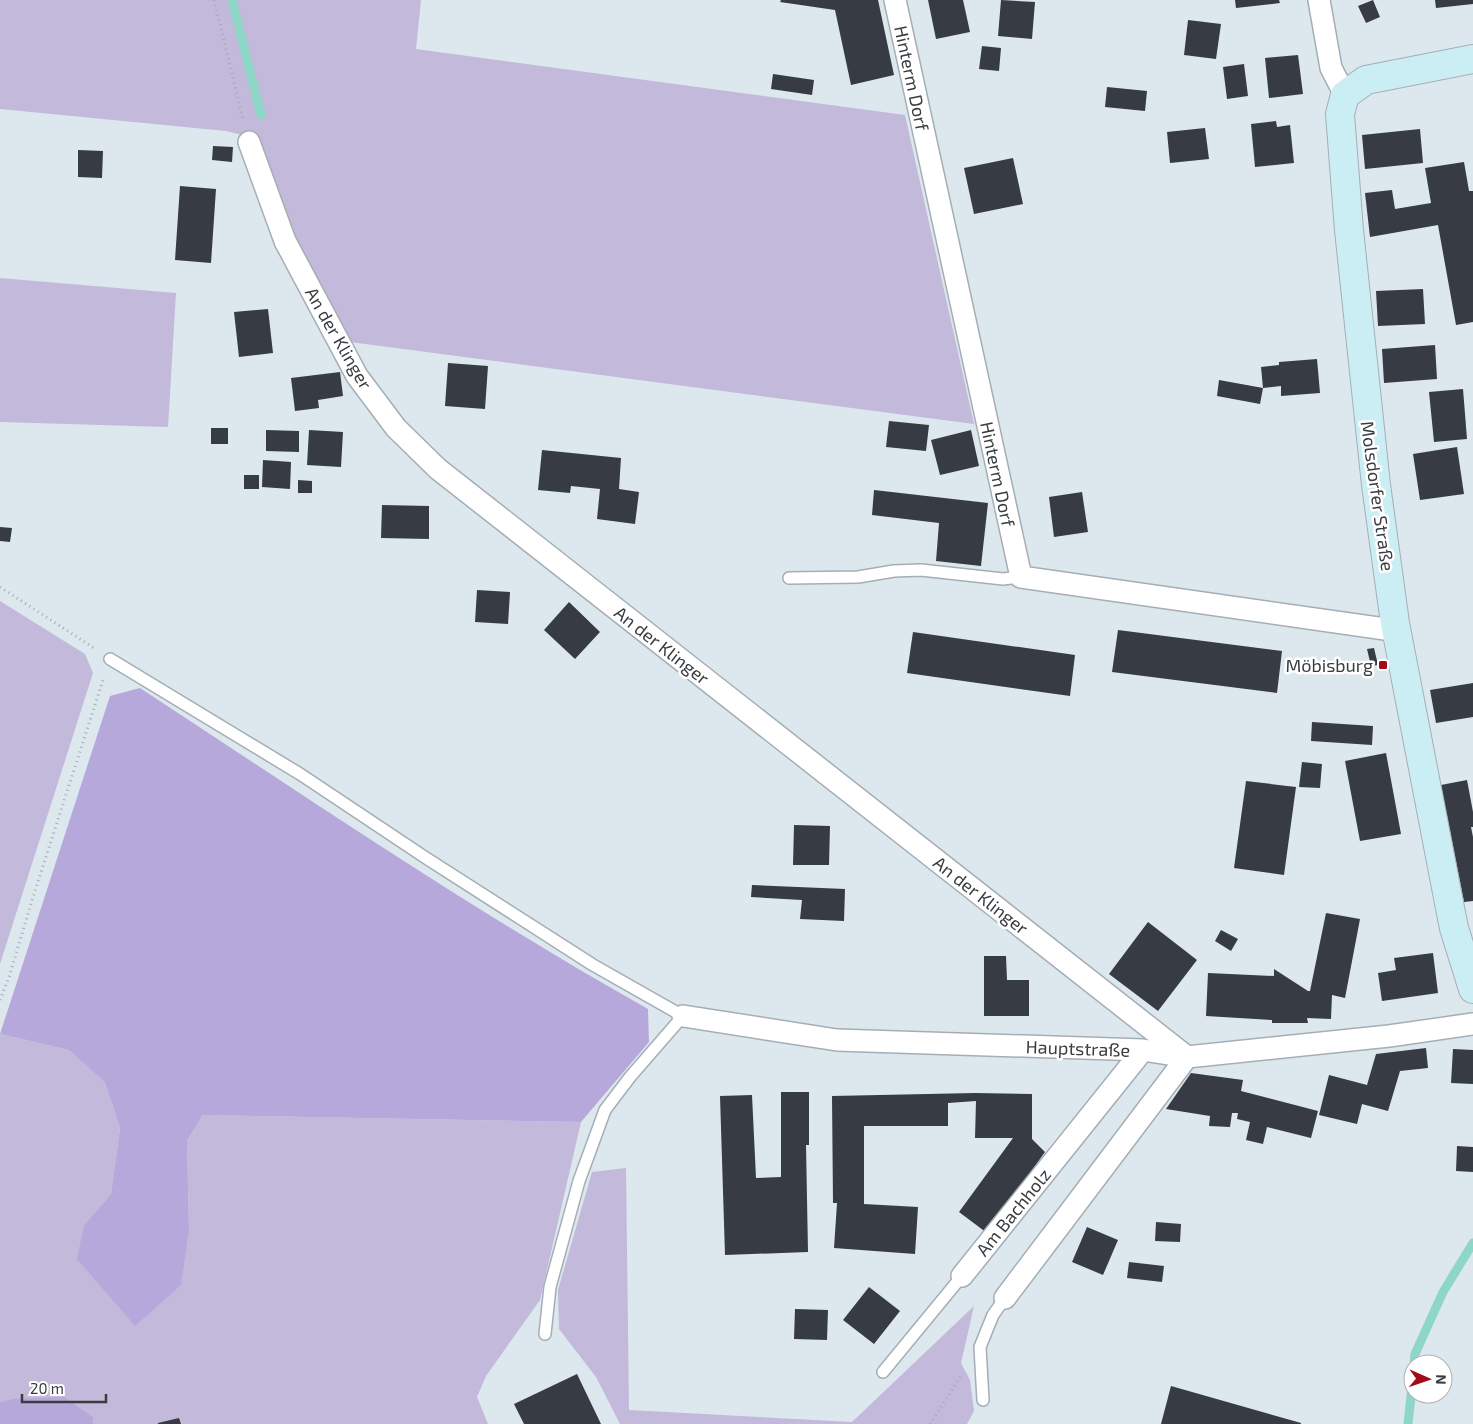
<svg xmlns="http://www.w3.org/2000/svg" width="1473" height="1424" viewBox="0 0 1473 1424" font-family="'Exo 2',sans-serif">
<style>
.green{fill:#c2b9db}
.forest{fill:#b7a8dc}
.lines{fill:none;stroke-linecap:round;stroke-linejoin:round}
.stream{stroke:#8ed6c7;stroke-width:9}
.building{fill:#373b43}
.lane-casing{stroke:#a5aeb5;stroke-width:14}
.street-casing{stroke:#a5aeb5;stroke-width:24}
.secondary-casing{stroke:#a5aeb5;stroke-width:30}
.path{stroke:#a4acb2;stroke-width:3;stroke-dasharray:1 4;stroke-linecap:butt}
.lane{stroke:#fff;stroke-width:11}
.street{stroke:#fff;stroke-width:21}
.secondary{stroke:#caeef3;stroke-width:28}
.poi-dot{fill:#a40b19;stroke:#fff;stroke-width:2}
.labels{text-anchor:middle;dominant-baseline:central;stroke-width:5;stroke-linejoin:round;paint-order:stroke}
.street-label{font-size:18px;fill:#393d40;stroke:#fff}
.poi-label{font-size:18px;fill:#393d40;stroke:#fff;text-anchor:end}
</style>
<rect width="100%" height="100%" fill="#dde7ee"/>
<path class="green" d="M0,0H421L416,49L905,115L974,424L350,342L291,237L255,138L226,131L0,109Z
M0,278L176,293L168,427L0,422Z
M0,601L85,654L93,673L0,964Z
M0,1034L69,1050L105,1081L120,1128L111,1194L84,1225L189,1229L187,1141L203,1115L581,1122L540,1300L486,1376L477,1397L488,1424H93L94,1418L11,1399L0,1402Z
M626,1168L629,1410L852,1422L974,1306L961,1363L970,1380L974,1411L967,1424H620L596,1377L559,1329L558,1290L592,1172Z"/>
<path class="forest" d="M140,688C308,798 473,911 648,1009L649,1042L581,1122L203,1115L187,1141L189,1229L181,1285L135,1326L77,1259L84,1225L111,1194L120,1128L105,1082L69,1050L0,1034L110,696Z
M64,1397L94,1418L93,1424H0V1402L11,1399Z"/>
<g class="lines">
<path class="stream" d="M232,0L261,115
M1414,1364L1415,1354L1443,1292L1473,1243
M1408,1424L1413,1378"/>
</g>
<path class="building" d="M781,0H878L894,75L851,85L835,10L780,2Z
M928,0H963L970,32L936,39Z
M1001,0L1035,2L1032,39L998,36Z
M1235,0H1279L1280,3L1236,8Z
M1373,0L1380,17L1366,23L1358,6Z
M1435,0H1473V4L1436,8Z
M1188,20L1221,24L1216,59L1184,55Z
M982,46L1001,48L999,71L979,69Z
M1298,55L1303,94L1269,98L1265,58Z
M1244,64L1248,96L1227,99L1223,67Z
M773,74L814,80L812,95L771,89Z
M1107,87L1147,91L1145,111L1105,107Z
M1276,121L1277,127L1290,125L1294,163L1255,167L1251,124Z
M1205,128L1209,159L1170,163L1167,132Z
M1420,129L1423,163L1365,169L1362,135Z
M213,146L233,147L232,162L212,160Z
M78,150L103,151L102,178L78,177Z
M1013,158L1023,204L974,214L964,168Z
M1464,162L1469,191H1473V322L1456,325L1438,225L1370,237L1365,193L1392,190L1395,209L1431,203L1425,168Z
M180,186L216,189L211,263L175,260Z
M1423,289L1425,324L1378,326L1376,291Z
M268,309L273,353L239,357L234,312Z
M1435,345L1437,379L1384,383L1382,349Z
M1317,359L1320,393L1281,396V386L1263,388L1261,367L1279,365V362Z
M448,363L488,366L485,409L445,406Z
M340,372L343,396L318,400L319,408L295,411L291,378Z
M1219,380L1263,388L1260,404L1217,396Z
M1463,389L1467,439L1434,442L1429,392Z
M889,421L929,425L926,451L886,447Z
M211,428H228V444H211Z
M266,430L299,431V452L266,451Z
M309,430L343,432L341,467L307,465Z
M971,430L979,466L940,475L931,440Z
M1457,447L1464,494L1420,500L1413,454Z
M542,450L621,458L619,489L639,492L635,524L597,519L600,489L571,486L570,493L538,490Z
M263,460L291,462L290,489L262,487Z
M244,475H259V489H244Z
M298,480L312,481V493H298Z
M874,490L988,503L981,566L936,561L939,523L872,515Z
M1082,492L1088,532L1054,537L1049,497Z
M382,505L429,506V539L381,538Z
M0,527L12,528L10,542L0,541Z
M477,590L510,592L508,624L475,622Z
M569,602L600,632L575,659L544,630Z
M1118,630L1282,651L1277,693L1112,672Z
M913,632L1075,655L1070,696L907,673Z
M1374,648L1378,665L1371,666L1367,649Z
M1473,683V717L1436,723L1430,690Z
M1312,722L1373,726L1372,745L1311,741Z
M1386,753L1401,834L1360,841L1345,761Z
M1302,762L1322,764L1320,788L1299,787Z
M1467,780L1473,812V827H1471L1473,837V901L1464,902L1441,785Z
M1246,781L1296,787L1284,875L1234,868Z
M794,825L830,826L829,865H793Z
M752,885L845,889L844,921L800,919L802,900L751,897Z
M1326,913L1360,919L1345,998L1332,995L1331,1019L1307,1018L1308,1023H1272V1020L1206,1016L1208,973L1274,976V969L1308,991H1310Z
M1148,922L1197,960L1158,1011L1109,974Z
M1221,930L1238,939L1231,951L1215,941Z
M1433,953L1438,993L1382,1001L1378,973L1396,970L1394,958Z
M984,956H1006L1007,980H1029V1016H984Z
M1426,1048L1428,1068L1400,1071L1388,1111L1362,1104L1357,1124L1319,1115L1329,1075L1367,1085L1376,1054Z
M1453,1049L1473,1050V1084L1451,1083Z
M1191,1073L1243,1080L1241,1091L1318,1111L1311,1138L1267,1127L1263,1144L1246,1140L1250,1122L1237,1119L1238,1113H1232L1230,1127L1209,1126L1210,1116L1166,1109Z
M781,1092H809V1145H806L808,1252L725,1255L720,1096L752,1095L756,1178L781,1177Z
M975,1093L1032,1094V1139L1045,1152L987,1233L959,1212L1013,1138H975L976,1101L948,1103V1126H864V1204L918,1207L915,1254L834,1248L837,1203H833L832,1096Z
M1457,1146L1473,1147V1172L1456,1171Z
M1156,1222L1181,1224L1180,1242L1155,1241Z
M1087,1227L1118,1240L1103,1275L1072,1262Z
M1129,1262L1164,1266L1162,1282L1127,1278Z
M869,1287L900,1311L874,1344L843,1320Z
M795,1309L828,1310L827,1340L794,1339Z
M577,1374L601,1424H524L514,1404Z
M1171,1386L1301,1423V1424H1161Z
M179,1418L181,1424H158V1423Z"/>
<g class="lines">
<defs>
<path id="lane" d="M789,578L858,577L894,571L921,570L1003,579L1021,577
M110,659L300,774L426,858L593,965L683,1016L630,1077L605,1110L579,1181L550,1287L545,1334
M883,1372L962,1276
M983,1400L980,1347L993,1315L1005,1298"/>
<path id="street" d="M895,0L1021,577L1385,629L1395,623
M1319,0L1331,68L1345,95
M249,142L285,241L357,376L396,428L438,469L1187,1057
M683,1016L837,1040L1143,1050L1187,1057L1389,1036L1473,1024
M962,1276L1143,1050
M1005,1298L1187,1057"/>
<path id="secondary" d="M1473,59L1366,80L1345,95L1340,114L1349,230L1376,485L1395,623L1450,908L1454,928L1473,989"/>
</defs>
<use href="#lane" class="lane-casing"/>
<use href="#street" class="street-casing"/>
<use href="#secondary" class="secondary-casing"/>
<path class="path" d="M214,0L243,119
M0,587L94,648
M0,1000L9,977L33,897L104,677
M930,1424L961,1376"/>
<use href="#lane" class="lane"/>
<use href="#street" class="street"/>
<use href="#secondary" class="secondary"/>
</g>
<rect class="poi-dot" x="1378" y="660" width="10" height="10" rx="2.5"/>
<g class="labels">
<g class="street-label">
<text transform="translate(912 78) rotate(78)">Hinterm Dorf</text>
<text transform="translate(339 338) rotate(60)">An der Klinger</text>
<text transform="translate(998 474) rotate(78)">Hinterm Dorf</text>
<text transform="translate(1378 496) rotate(82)">Molsdorfer Straße</text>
<text transform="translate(662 645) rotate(38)">An der Klinger</text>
<text transform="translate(981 895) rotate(38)">An der Klinger</text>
<text transform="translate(1078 1048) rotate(2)">Hauptstraße</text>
<text transform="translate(1013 1212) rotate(-51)">Am Bachholz</text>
</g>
<g class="poi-label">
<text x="1373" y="665">Möbisburg</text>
</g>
</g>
<g transform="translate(1428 1379) rotate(92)"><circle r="24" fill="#ffffff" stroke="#b0b1b3"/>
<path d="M0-4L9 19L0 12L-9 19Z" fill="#a40b19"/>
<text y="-8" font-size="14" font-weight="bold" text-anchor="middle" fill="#393d40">N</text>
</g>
<path d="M22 1394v8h84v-8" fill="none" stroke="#393d40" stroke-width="2.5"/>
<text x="30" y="1394" font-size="15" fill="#393d40" stroke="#ffffff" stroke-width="4" paint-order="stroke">20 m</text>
</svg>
